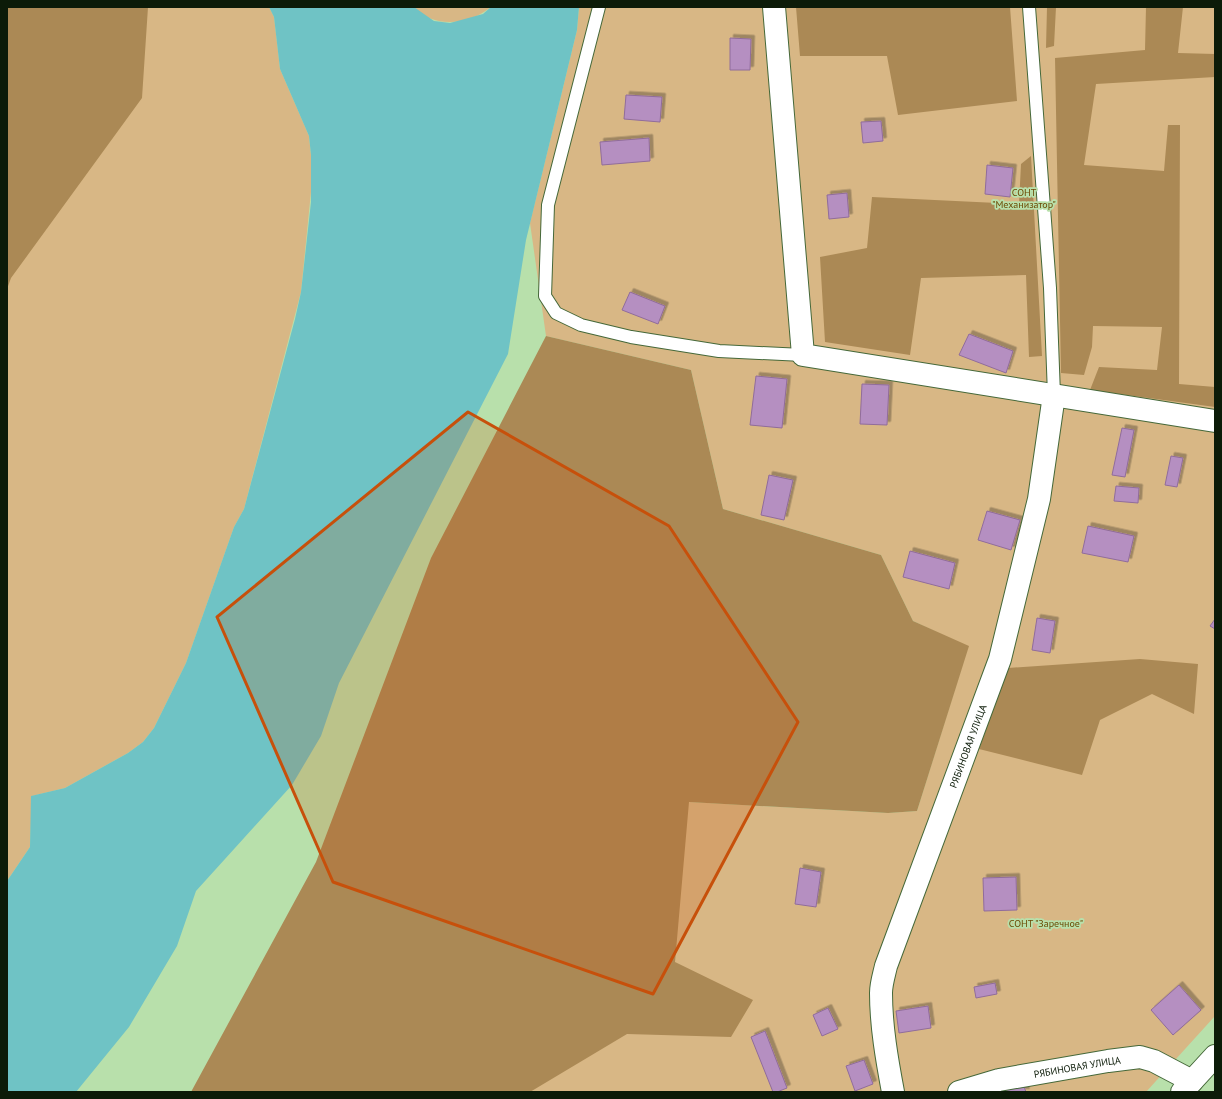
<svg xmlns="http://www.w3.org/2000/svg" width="1222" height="1099" viewBox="0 0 1222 1099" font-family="'PT Sans',sans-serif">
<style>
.green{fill:#d8b785}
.forest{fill:#ab8955}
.water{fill:#6fc3c5}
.building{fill:#b58fc1;stroke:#906c9b;filter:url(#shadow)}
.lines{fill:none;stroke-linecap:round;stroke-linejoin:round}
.lane-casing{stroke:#456839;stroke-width:14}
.street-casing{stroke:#456839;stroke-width:24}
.lane{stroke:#fff;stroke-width:12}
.street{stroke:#fff;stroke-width:22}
.marked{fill:#c7500b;fill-opacity:0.2;stroke:#c7500b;stroke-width:3;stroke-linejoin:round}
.labels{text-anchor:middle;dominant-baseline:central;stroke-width:3.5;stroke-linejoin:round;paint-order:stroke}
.park-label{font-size:10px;fill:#6c4a04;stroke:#b8e0ab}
.street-label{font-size:10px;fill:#0c1b08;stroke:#b8e0ab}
</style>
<defs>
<filter id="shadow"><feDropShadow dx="3.5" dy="-3.5" stdDeviation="0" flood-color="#0004"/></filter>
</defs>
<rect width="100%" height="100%" fill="#b8e0ab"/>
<path class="green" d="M7,7H269L274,17L280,69L309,136L311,155L312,182L301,292L244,509L234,527L186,663L154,728L143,742L128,753L65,788L32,796L30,847L7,881Z
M414,7H491C469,25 434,29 414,7Z
M579,7H1215V1016L1146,1092H485L689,802L888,813L917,811L968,647L913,621L881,555L723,509L691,370L546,336L530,223L577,30Z"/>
<path class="forest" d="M7,7H148L142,98L11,278L7,289Z
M796,7H1010L1017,101L898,115L887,56H800Z
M1047,7H1056L1054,46L1046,48Z
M1146,7H1183L1178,53L1215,54V77L1096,84L1084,165L1164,171L1168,125H1180L1179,384L1215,387V407L1090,390L1099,367L1157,370L1162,327L1093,326L1092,347L1084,375L1061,373L1055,58L1145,50Z
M1031,156L1042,356L1029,357L1026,275L921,278L910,355L825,342L820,257L867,248L872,197L1019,204L1021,164Z
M546,336L691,370L723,509L881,555L913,621L969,646L917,811L888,813L689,802L675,962L753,1000L731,1037L627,1034L530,1092H191L316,862L431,558Z
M1140,659L1198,664L1194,714L1152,694L1100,720L1082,775L979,749L1008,668Z"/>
<path class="water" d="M269,7H414L434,21L450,23L483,14L491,7H579L577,30L526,240L508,354L339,683L321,736L292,785L196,891L177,946L129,1027L76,1092H7V881L30,847L31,796L65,788L128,753L143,742L154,728L186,663L234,527L244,509L295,319L301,292L311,202V155L309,136L280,69L274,17Z"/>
<path class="building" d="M730,38L751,39L750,70H730Z
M626,95L662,97L660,122L624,119Z
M881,121L883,141L863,143L861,122Z
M649,138L650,161L602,165L600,142Z
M987,165L1013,168L1010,197L985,194Z
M847,193L849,217L829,219L827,195Z
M630,292L665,306L658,324L622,310Z
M969,334L1013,351L1006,373L959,355Z
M756,376L787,379L782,428L750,425Z
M862,384L889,385L887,425L860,424Z
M1122,428L1134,430L1125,477L1112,475Z
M1171,456L1183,458L1177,487L1165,485Z
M769,475L793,480L784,520L761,515Z
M1116,486L1139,488L1138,503L1114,501Z
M987,511L1020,520L1011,550L978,540Z
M1088,526L1134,536L1128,562L1082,553Z
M910,551L955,563L949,589L903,577Z
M1037,618L1055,621L1050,653L1032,650Z
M1215,619V629L1210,626Z
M800,868L821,872L816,907L795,904Z
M1016,877L1017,910L984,911L983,878Z
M995,983L997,994L976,998L974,987Z
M1179,985L1201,1010L1173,1035L1151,1010Z
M928,1006L931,1028L899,1033L896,1011Z
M828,1008L838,1029L822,1036L813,1015Z
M765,1031L787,1088L777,1092H773L751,1037Z
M864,1060L873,1084L855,1091L846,1066Z
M1023,1084L1026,1092H1002V1091Z"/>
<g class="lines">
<defs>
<path id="lane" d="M599,7L548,205L545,296L556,313L581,325L631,337L719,351L803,355
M1029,7L1050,288L1054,395"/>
<g id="street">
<path d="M774,7L803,355L1215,421"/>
<path id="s1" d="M893,1092C887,1060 881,1026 881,993C881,984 884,975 886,966L1000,659L1039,499L1054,395"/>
<path id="s2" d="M959,1092L999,1080L1108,1061L1140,1057L1154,1061L1192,1081"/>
<path d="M1182,1092L1215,1056"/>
</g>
</defs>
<use href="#lane" class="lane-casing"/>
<use href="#street" class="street-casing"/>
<use href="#lane" class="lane"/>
<use href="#street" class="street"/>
</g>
<path class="marked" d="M468,412L669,526L798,722L653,994L333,882L217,617Z"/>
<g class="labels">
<g class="park-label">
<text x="1024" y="192">СОНТ<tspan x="1024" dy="12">"Механизатор"</tspan></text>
<text x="1046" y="923">СОНТ "Заречное"</text>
</g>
<g class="street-label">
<text stroke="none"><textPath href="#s1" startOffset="362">РЯБИНОВАЯ УЛИЦА</textPath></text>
<text stroke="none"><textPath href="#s2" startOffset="121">РЯБИНОВАЯ УЛИЦА</textPath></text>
</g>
</g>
<rect width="1222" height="1099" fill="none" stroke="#0c1b08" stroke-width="16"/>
</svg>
